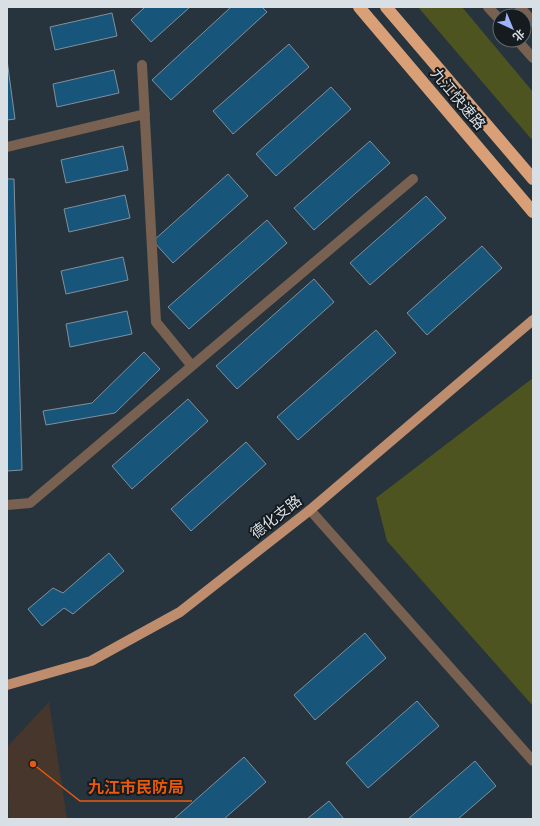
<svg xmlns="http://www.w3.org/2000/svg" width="540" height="826" viewBox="0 0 540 826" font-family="Karla,'Noto Sans SC',sans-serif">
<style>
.commercial{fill:#46362b}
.green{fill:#4d5420}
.building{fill:#18557b;stroke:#81909a}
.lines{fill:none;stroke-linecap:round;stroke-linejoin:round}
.minor{stroke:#796151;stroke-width:10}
.major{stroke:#be8d6d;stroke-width:10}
.highway{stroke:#d99f77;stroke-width:12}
.labels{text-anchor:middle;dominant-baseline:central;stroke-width:4;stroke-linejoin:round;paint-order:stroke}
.street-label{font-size:15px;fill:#d8dfe5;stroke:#151b1f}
.leader{fill:none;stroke:#e8590c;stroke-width:1.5}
.callout-dot{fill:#e8590c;stroke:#151b1f;stroke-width:1.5}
.callout-label{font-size:16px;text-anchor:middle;font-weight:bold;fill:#e8590c;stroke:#151b1f;stroke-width:4;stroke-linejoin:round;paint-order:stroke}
</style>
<rect width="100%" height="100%" fill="#28343d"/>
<path class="commercial" d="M49,702L67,819H9L7,747Z"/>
<path class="green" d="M418,7H462L533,92V141Z
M533,378V706L387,541L376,498Z"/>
<path class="building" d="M145,7H190L151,42L131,20Z
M231,7H262L267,12L171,100L152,80Z
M112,13L117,36L55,50L50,27Z
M289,44L309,67L233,134L213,111Z
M7,60L15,119L7,120Z
M114,70L119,93L57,107L53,84Z
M331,87L351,109L276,176L256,154Z
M370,141L390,163L314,230L294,208Z
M123,146L128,170L66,183L61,160Z
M228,174L248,196L173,263L153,241Z
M7,179H14L22,470L7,471Z
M125,195L130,218L69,232L64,209Z
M426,196L446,218L370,285L350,263Z
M267,220L287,243L189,329L168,307Z
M482,246L502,268L427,335L407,313Z
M123,257L128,280L66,294L61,271Z
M314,279L334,302L237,389L216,366Z
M127,311L132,334L70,347L66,324Z
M376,330L396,353L298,440L277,417Z
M144,352L160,369L115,413L46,425L43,411L92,403Z
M188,399L208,421L132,489L112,466Z
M246,442L266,464L191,531L171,509Z
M109,553L124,571L73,614L64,608L42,626L28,609L53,588L63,593Z
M365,633L386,658L315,720L294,695Z
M417,701L439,726L368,788L346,763Z
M244,757L266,782L224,819H174Z
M475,761L496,786L458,819H408Z
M329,801L344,819H307Z"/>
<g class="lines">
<path class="minor" d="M488,7L500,20
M520,7L533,22
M517,40L533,58
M142,65L156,322L192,366
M7,147L145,114
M7,505L30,503L413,179
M310,510L533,761"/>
<path class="major" d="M7,685L91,661L180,612L310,510L533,320"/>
<path class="highway" d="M359,7L533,212
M386,7L533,179"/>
</g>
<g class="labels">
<g class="street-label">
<text transform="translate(458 99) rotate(50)">九江快速路</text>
<text transform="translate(276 517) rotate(-38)">德化支路</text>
</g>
</g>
<path class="leader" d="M33 764L80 801H192"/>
<circle class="callout-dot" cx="33" cy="764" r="4"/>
<g class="callout-label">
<text x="136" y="793">九江市民防局</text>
</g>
<rect width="540" height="826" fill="none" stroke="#d8dfe5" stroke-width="16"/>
<g transform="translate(512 28) rotate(136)"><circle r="19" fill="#151b1f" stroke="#63696e"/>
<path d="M0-3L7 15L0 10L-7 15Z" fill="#9fb3fd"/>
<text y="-6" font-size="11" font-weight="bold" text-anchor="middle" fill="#d8dfe5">北</text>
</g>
</svg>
